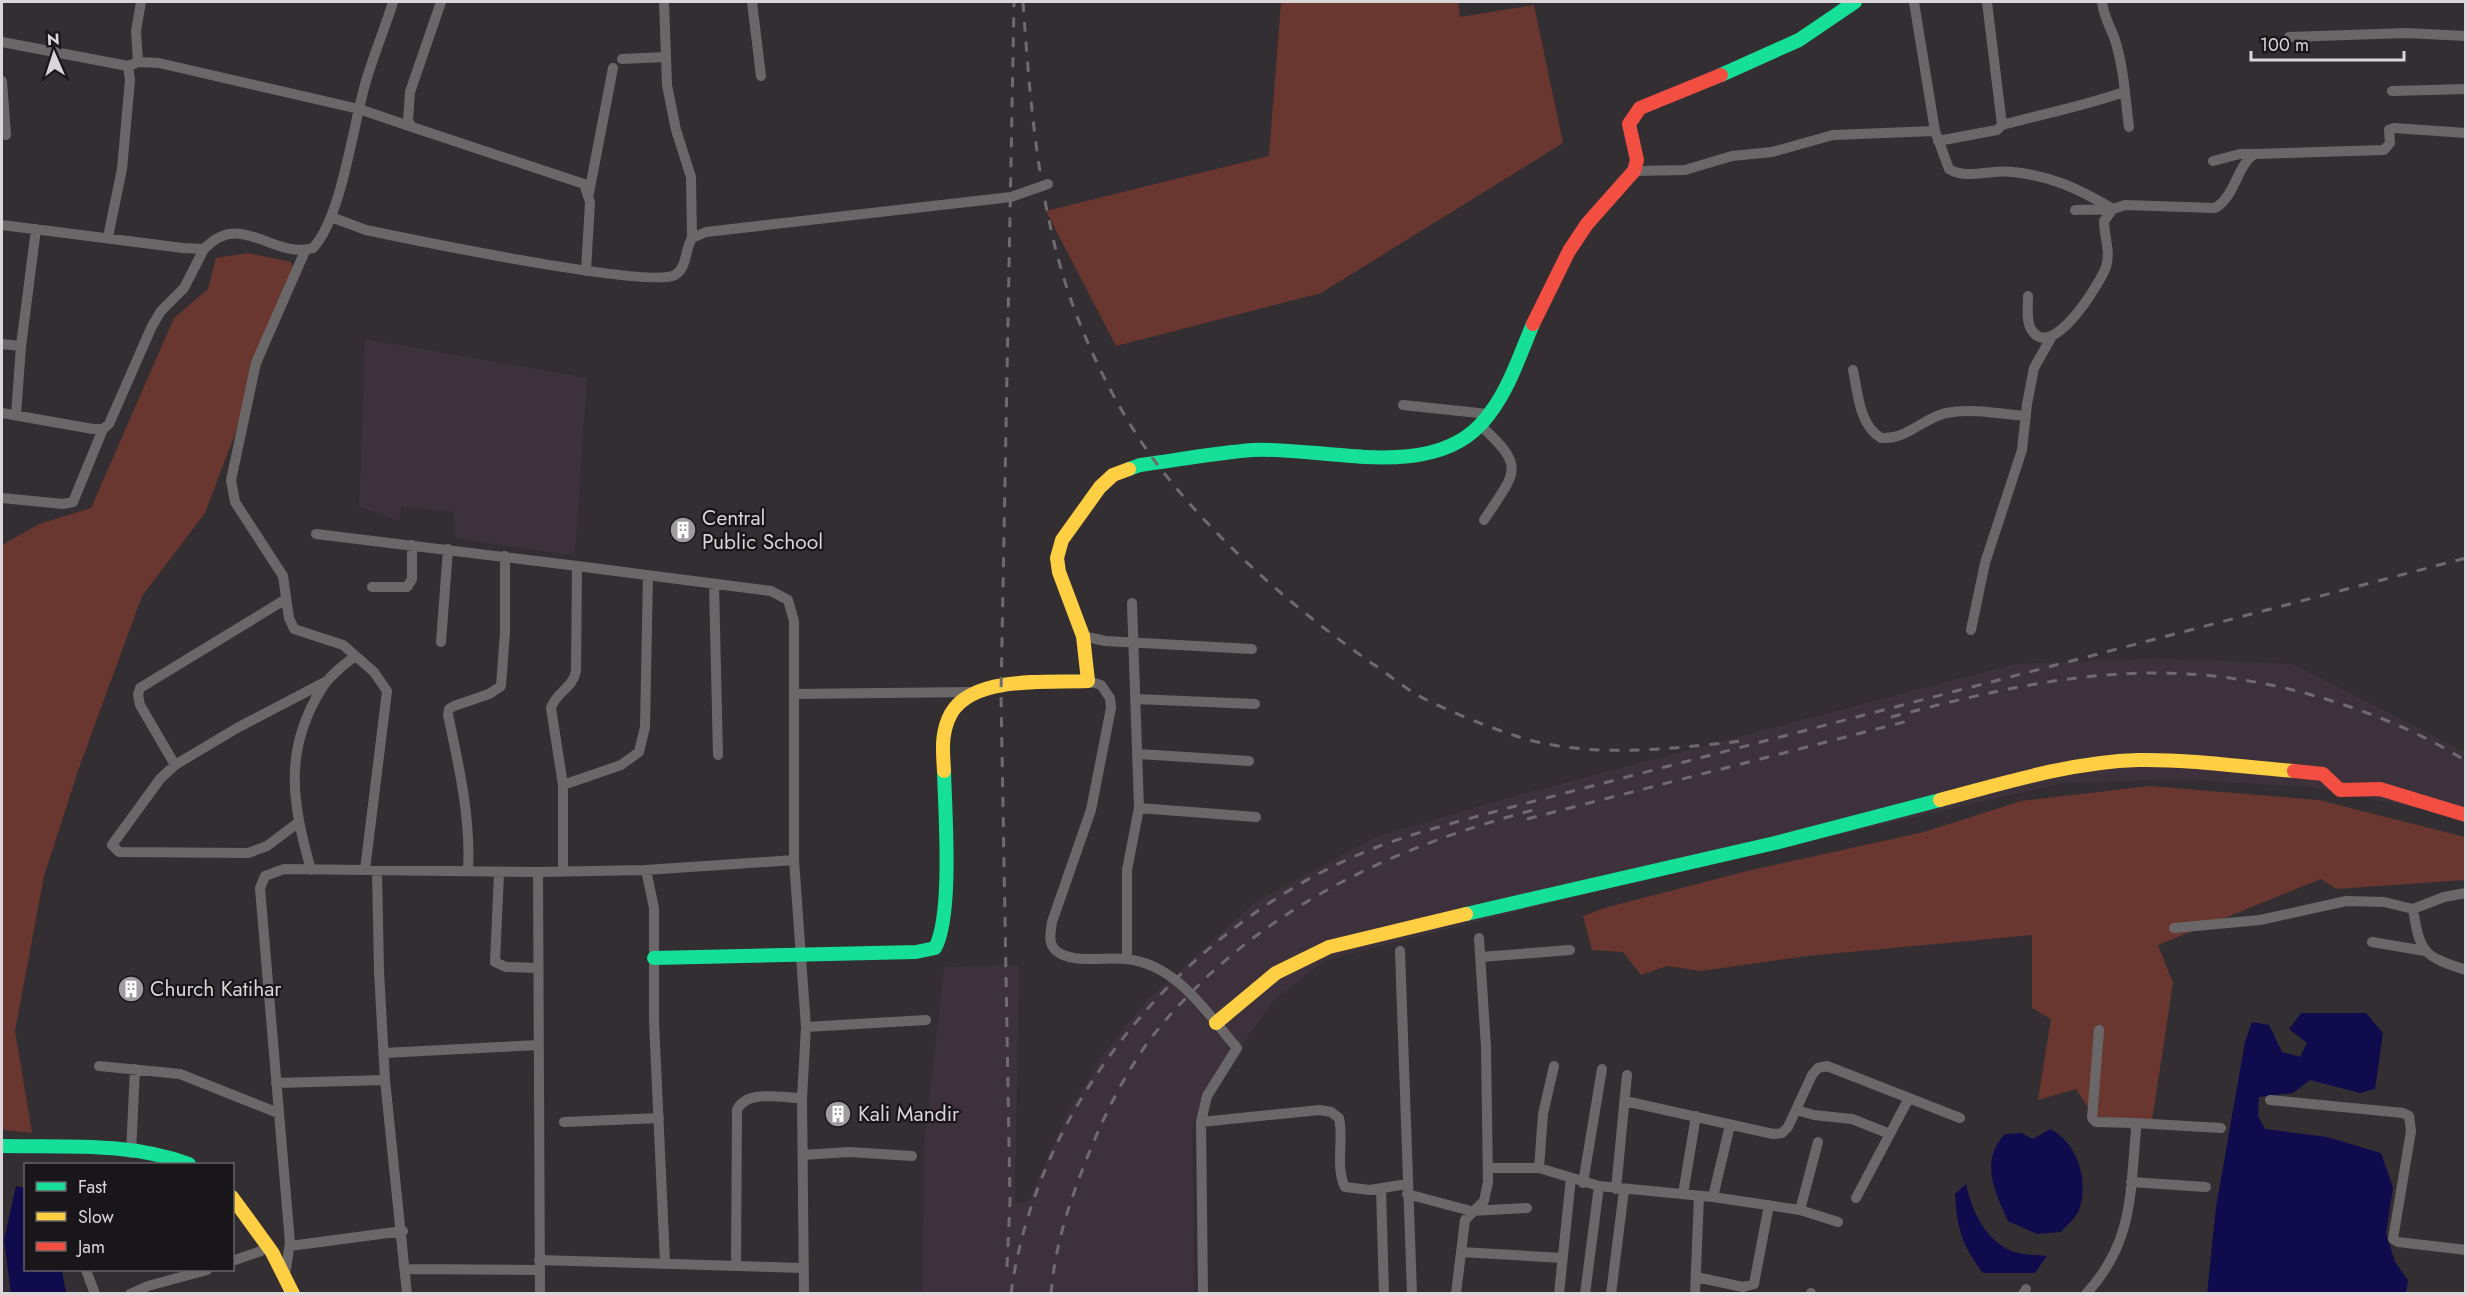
<svg xmlns="http://www.w3.org/2000/svg" width="2467" height="1295" viewBox="0 0 2467 1295" font-family="Jost,sans-serif">
<style>
.built{fill:#3d313b}
.green{fill:#693730}
.water{fill:#0f0b4c}
.lines{fill:none;stroke-linecap:round;stroke-linejoin:round}
.street{stroke:#6a6769;stroke-width:10}
.fast{stroke:#16e098;stroke-width:14}
.slow{stroke:#ffcf43;stroke-width:14}
.jam{stroke:#f24e42;stroke-width:14}
.rail{stroke:#6e6a6e;stroke-width:3;stroke-dasharray:10 10;stroke-linecap:butt}
.labels{text-anchor:middle;dominant-baseline:central;stroke-width:4.5;stroke-linejoin:round;paint-order:stroke}
.poi-label{font-size:21px;fill:#d9d5d9;stroke:#191619;text-anchor:start}
</style>
<rect width="100%" height="100%" fill="#332e32"/>
<path class="built" d="M365,339L587,378L575,556L455,538L454,512L402,507L399,521L359,507Z
M2157,658L2293,664L2465,752V818L2312,787L2186,780L2063,783L1613,887L1326,960L1274,1000L1232,1059L1192,1128L1195,1293L922,1294L924,1146L944,967L1019,965L1015,1203H1028L1065,1118L1104,1053L1149,998L1255,902L1375,837L1507,798L2014,664Z"/>
<path class="green" d="M1281,2H1458L1460,17L1534,5L1563,143L1321,293L1116,346L1046,211L1269,156Z
M248,253L291,262L295,275L205,513L142,596L80,765L44,876L15,1031L32,1133L2,1130V545L39,524L91,508L174,318L208,289L216,258Z
M2150,786L2319,800L2465,837V880L2336,889L2321,879L2158,945L2173,983L2152,1121L2094,1117L2076,1089L2038,1100L2051,1019L2032,1008V935L1807,956L1701,971L1667,966L1641,975L1623,952L1592,950L1583,916L1608,907L1747,871L1924,832L2021,801Z"/>
<path class="water" d="M2301,1013H2366L2383,1033L2375,1089L2360,1093L2310,1080L2293,1093L2259,1097L2258,1116L2265,1129L2327,1137L2381,1153L2393,1188L2386,1233L2395,1262L2408,1280L2406,1293L2207,1294L2216,1207L2245,1042L2252,1022L2269,1025L2282,1052L2300,1057L2307,1043L2289,1029Z
M2050,1129C2078,1143 2089,1181 2079,1210C2076,1218 2067,1225 2061,1232L2037,1234L2008,1221C1995,1192 1979,1161 2005,1134L2021,1133L2033,1139Z
M1966,1184C1972,1212 1987,1245 2018,1253C2027,1255 2038,1255 2047,1256L2035,1273H1983C1962,1245 1957,1229 1955,1194Z
M16,1186L25,1188L26,1270H62L66,1293H11L4,1240Z"/>
<g class="lines">
<path class="street" d="M441,2L410,92L408,121L412,127L584,184L590,202L586,271
M664,2L667,85L676,130L691,177L692,238
M752,2L761,76
M1914,2L1935,131L1949,169C1966,180 1992,169 2013,172C2052,176 2079,189 2113,209
M2102,2C2104,17 2109,24 2114,37C2124,66 2125,97 2129,127
M2289,37L2406,33L2466,36
M2,42L128,66L130,80L122,169L108,237
M622,59L665,57
M138,62L136,31L141,2
M128,66L138,62L159,63L359,109L412,127
M2,81L6,135
M2392,91L2466,89
M2002,125C2043,114 2084,106 2124,92
M1938,141L1997,130L2002,125L1987,2
M2213,161L2240,154H2255
M1634,171L1685,170L1732,156L1772,152L1833,135L1935,131
M589,193L613,68
M2075,210L2112,209
M331,217L366,230C409,239 649,289 675,275C687,268 685,249 692,238L706,232L1011,197L1048,184
M2,225L183,248L204,249C241,209 273,260 313,248C342,217 353,124 366,81C374,54 385,28 393,2
M305,251L256,363L231,480L235,502L283,576L289,618L294,629L343,645L374,672L387,691L365,870
M2028,296C2028,306 2026,321 2031,329C2051,364 2100,283 2106,267C2111,251 2104,237 2104,221L2113,209L2125,205L2215,208C2236,196 2237,164 2255,154L2384,150L2390,143L2389,130L2394,128L2466,133
M2,344L21,346
M1853,370C1858,393 1859,425 1881,438C1907,440 1923,418 1946,413C1972,408 2001,414 2026,416
M1403,405L1488,414
M2,413L93,429H103L109,424L152,326L161,311L184,288L204,249
M16,415L21,346L36,229
M1480,425C1527,468 1516,471 1484,520
M2,498L63,504L73,502L103,429
M316,534L577,566L576,671C573,688 556,692 551,708L563,785V872
M577,566L771,591L788,600L794,621V860
M714,584L718,755
M372,587H407L412,579V545
M1971,630L1985,563L2022,450L2027,404L2034,368L2052,336
M1083,636L1105,641L1252,649
M441,642L448,549
M1088,681L1101,685L1110,698L1111,708L1091,810L1052,922C1050,935 1047,947 1061,954C1079,963 1106,957 1125,959C1176,963 1207,1013 1237,1048L1207,1096L1201,1122L1203,1294
M794,694L973,692
M1136,699L1255,704
M1139,754L1249,761
M175,765L140,705L138,695L140,688L286,599
M563,785L621,765L639,752L645,727L648,575
M1139,808L1256,817
M299,822L267,846L248,853L119,852L112,845L160,779L175,765L237,728L327,681
M311,870C292,802 283,750 322,688C330,675 344,665 355,656
M646,870L654,908V1021L665,1262
M468,871C471,819 459,766 448,715L449,709L454,706L489,694L501,686L505,632V556
M538,872L646,870L794,860L806,1027L802,1098L804,1294
M499,873L495,962L506,967L538,968
M2466,893L2444,897L2413,909C2420,952 2422,956 2466,970
M2174,928L2260,920L2346,901L2384,902L2413,909
M2372,942L2425,951
M1400,951L1412,1294
M1481,957L1570,950
M1127,959V870L1139,808L1132,603
M806,1027L926,1020
M384,1053L538,1045
M99,1066L180,1074L278,1113
M385,1080L407,1294
M276,1083L385,1080L379,971L377,871
M2270,1100L2403,1113L2409,1116L2411,1131L2393,1239L2398,1242L2466,1250
M1625,1101L1773,1134L1782,1133L1788,1127L1812,1075L1818,1068L1827,1066L1960,1118
M1796,1110L1814,1115L1852,1119L1890,1134
M564,1122L659,1118
M1201,1122L1320,1110L1331,1112L1339,1118C1344,1140 1335,1167 1345,1187L1370,1190L1407,1184
M2135,1123L2221,1128
M131,1153L135,1069
M803,1155L849,1152L912,1156
M1488,1168H1539L1599,1186L1713,1197L1800,1210L1838,1222
M1539,1168L1543,1114L1554,1066
M2131,1182L2206,1187
M1583,1183L1602,1069
M1381,1188L1384,1294
M1616,1189L1627,1075
M1407,1194L1471,1211L1527,1208
M1683,1194L1696,1116
M1713,1197L1730,1125
M1856,1198L1909,1098
M1800,1210L1818,1142
M290,1246L403,1231
M1461,1252L1562,1258
M539,1260L803,1268
M232,1261L261,1251
M736,1265L737,1110C746,1089 783,1098 802,1098
M406,1269L540,1270
M86,1270L95,1294
M285,1275L290,1243L260,888L265,876L284,869L538,872L540,1294
M1696,1277L1743,1287L1754,1284L1769,1205
M130,1294L148,1286L207,1270
M1456,1294L1465,1220L1484,1201L1488,1182L1486,1047L1479,938
M1559,1294L1571,1178
M1585,1294L1599,1186
M1611,1294L1624,1190
M1695,1294L1699,1196
M1811,1294V1293
M2023,1294L2026,1289
M2086,1294C2133,1243 2130,1196 2136,1130L2135,1123L2096,1122L2092,1118L2099,1030"/>
<path class="fast" d="M1721,75L1799,40L1855,2
M1129,469L1140,465C1177,460 1215,453 1253,450C1321,446 1428,482 1481,424C1507,396 1518,359 1533,324
M1466,914L1775,843L1940,800
M654,958L916,952L935,948C953,915 945,812 944,771
M2,1146C66,1147 128,1142 189,1164"/>
<path class="slow" d="M944,771C943,754 941,737 948,720C965,674 1047,683 1088,681L1083,636L1059,572L1057,558L1062,540L1100,487L1113,475L1129,469
M1940,800C2004,783 2071,762 2138,760C2190,759 2242,767 2294,771
M1216,1023L1276,973L1329,947L1466,914
M232,1197L272,1252L293,1294"/>
<path class="jam" d="M1533,324L1569,251L1587,224L1634,171L1637,160L1629,124L1640,108L1721,75
M2294,771L2323,774L2340,790L2380,789L2466,815"/>
<path class="rail" d="M1023,2C1030,102 1038,207 1072,303C1093,360 1121,416 1157,464C1216,541 1293,608 1373,664C1388,674 1404,688 1421,697C1450,712 1488,727 1519,737C1591,759 1669,749 1742,741
M1891,717C2048,676 2169,651 2329,700C2377,715 2423,734 2466,761
M1527,819L1908,721
M1007,1267L1010,1200L1001,694L1014,2
M1011,1294C1037,1097 1194,918 1377,847C1419,831 1465,820 1508,808L2466,558
M1051,1294C1055,1245 1069,1203 1087,1158C1101,1123 1117,1089 1138,1057C1157,1027 1183,1000 1209,975C1302,889 1415,841 1537,809"/>
</g>
<defs>
<symbol id="building-disc" viewBox="-11 -11 22 22"><circle r="9.5" fill="#9f9b9f" stroke="#191619"/><path d="M-4-6H4V6H1V3H-1V6H-4ZM-2.5-4.3h1.7v1.8h-1.7ZM.8-4.3h1.7v1.8H.8ZM-2.5-1h1.7V.8h-1.7ZM.8-1h1.7V.8H.8Z" fill="#fff"/></symbol>
</defs>
<g fill-rule="evenodd">
<use href="#building-disc" x="668" y="515" width="30" height="30"/>
<use href="#building-disc" x="116" y="974" width="30" height="30"/>
<use href="#building-disc" x="823" y="1099" width="30" height="30"/>
</g>
<g class="labels">
<g class="poi-label">
<text x="702" y="518">Central<tspan x="702" dy="24">Public School</tspan></text>
<text x="150" y="989">Church Katihar</text>
<text x="858" y="1114">Kali Mandir</text>
</g>
</g>
<rect width="2467" height="1295" fill="none" stroke="#d9d5d9" stroke-width="6"/>
<rect x="24" y="1163" width="210" height="108" fill="#191619" stroke="#666266" stroke-width="1.5"/>
<rect x="36" y="1182" width="30" height="9" fill="#16e098" stroke="#666266" stroke-width="1.5"/>
<text x="78" y="1193" font-size="18" fill="#d9d5d9">Fast</text>
<rect x="36" y="1212" width="30" height="9" fill="#ffcf43" stroke="#666266" stroke-width="1.5"/>
<text x="78" y="1223" font-size="18" fill="#d9d5d9">Slow</text>
<rect x="36" y="1242" width="30" height="9" fill="#f24e42" stroke="#666266" stroke-width="1.5"/>
<text x="78" y="1253" font-size="18" fill="#d9d5d9">Jam</text>
<g transform="translate(54 54) rotate(357)" stroke="#191619" stroke-width="4.5" paint-order="stroke">
<path d="M0-4.5L10 22L0 15L-10 22Z" fill="#d9d5d9"/>
<text y="-9" font-size="16" font-weight="bold" text-anchor="middle" fill="#d9d5d9">N</text>
</g>
<path d="M2251 51v9h153v-9" fill="none" stroke="#d9d5d9" stroke-width="3"/>
<text x="2260" y="51" font-size="18" fill="#d9d5d9" stroke="#191619" stroke-width="4.5" paint-order="stroke">100 m</text>
</svg>
